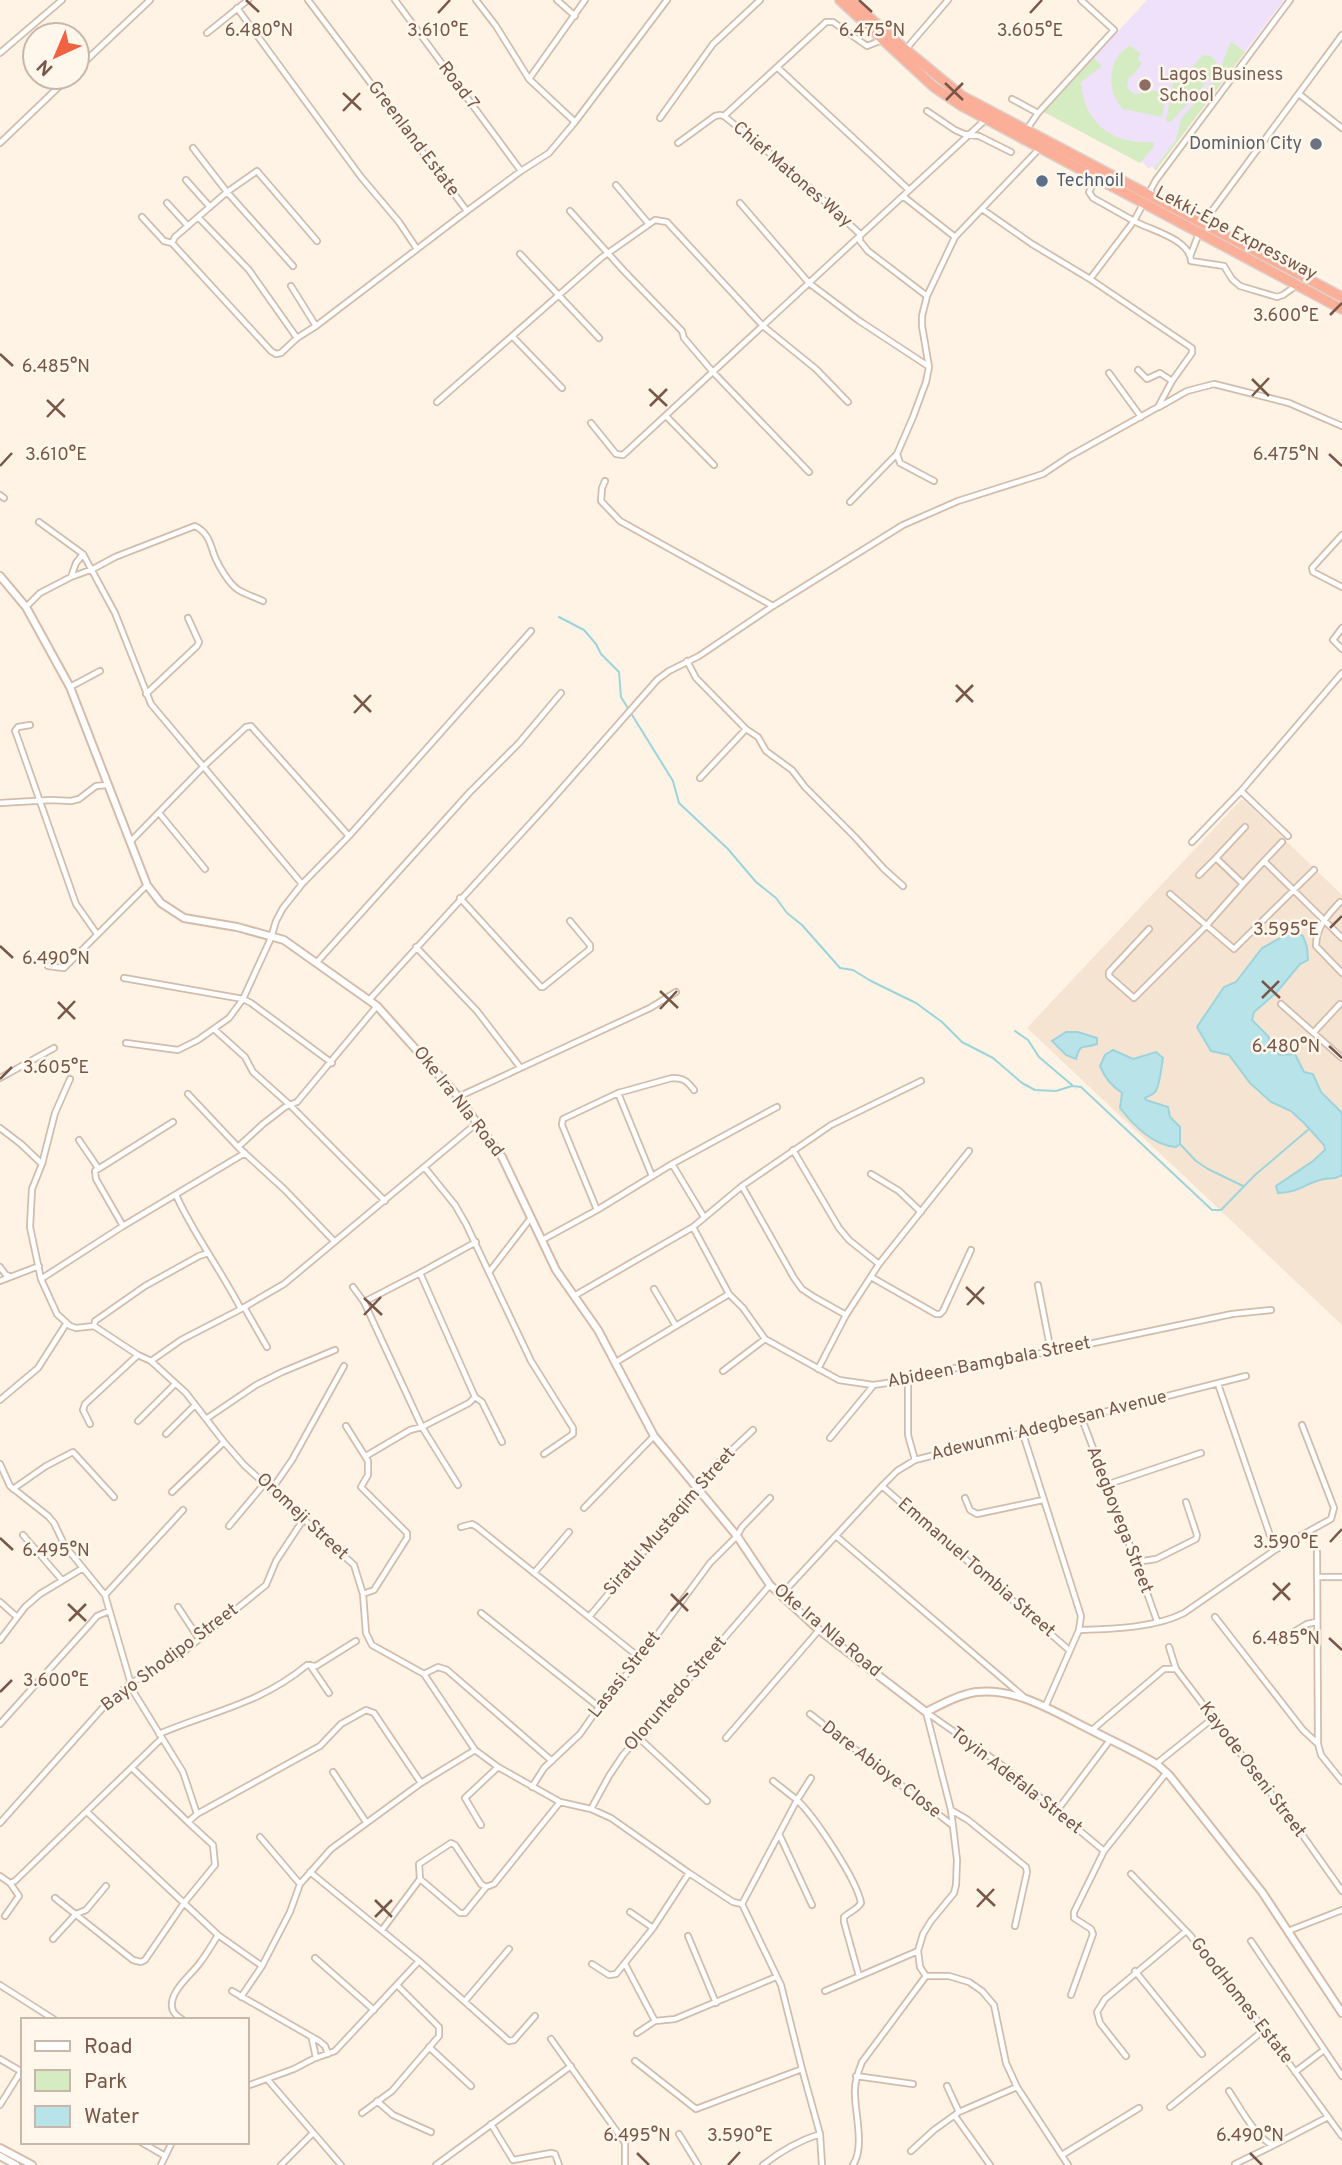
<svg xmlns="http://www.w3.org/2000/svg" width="1342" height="2165" viewBox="0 0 1342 2165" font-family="Overpass,sans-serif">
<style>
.residential{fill:#f6e4d2}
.education{fill:#f0e1fa}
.green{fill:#d5ecc2}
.water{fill:#b7e3e9;stroke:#9dd4db;stroke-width:2}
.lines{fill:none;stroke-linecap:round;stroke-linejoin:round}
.stream{stroke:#9dd4db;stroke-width:2}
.street-casing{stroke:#d2bcac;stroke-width:8}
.secondary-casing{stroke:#d5bbaa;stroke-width:10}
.highway-casing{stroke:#dcd3cf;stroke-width:12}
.street{stroke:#fff;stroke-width:4.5}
.secondary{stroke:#fff;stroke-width:6}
.highway{stroke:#fbae98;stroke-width:9}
.ticks{fill:none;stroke:#785748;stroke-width:2.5}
.education-dot{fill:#8d6e63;stroke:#fff7ec;stroke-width:2.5}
.worship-dot{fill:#6b7280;stroke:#fff7ec;stroke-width:2.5}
.service-dot{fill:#5c6f8a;stroke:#fff7ec;stroke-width:2.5}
.labels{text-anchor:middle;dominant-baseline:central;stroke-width:5;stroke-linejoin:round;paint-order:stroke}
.education-label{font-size:18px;fill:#785e54;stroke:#fff7ec;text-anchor:start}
.street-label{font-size:18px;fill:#785748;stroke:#fff7ec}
.worship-label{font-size:18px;fill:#5b616d;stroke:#fff7ec;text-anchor:end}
.service-label{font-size:18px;fill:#4e5e75;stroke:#fff7ec;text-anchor:start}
.ticks-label{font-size:18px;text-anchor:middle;fill:#785748;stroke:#fff7ec;stroke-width:5;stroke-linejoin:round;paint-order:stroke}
</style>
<rect width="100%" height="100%" fill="#fef3e5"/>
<path class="residential" d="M1241,800H1244L1342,895V1325L1027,1028Z"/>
<path class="education" d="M1147,0H1284L1156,170L1151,166L1149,169L1142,162L1140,163L1044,112Z"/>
<path class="green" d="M1232,42L1245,52L1156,170L1154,169L1176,140L1181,119L1217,77L1230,43Z
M1130,45L1141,54L1137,58L1142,63L1134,74L1128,79L1127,88L1134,94H1140L1147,89L1166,94L1162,117L1123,109C1111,97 1108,77 1115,61C1117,55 1126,49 1130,45Z
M1203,55L1211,56L1216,61L1215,70L1211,77L1171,122L1166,121L1173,83L1178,78H1182Z
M1094,58L1102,66L1081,82C1084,124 1113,145 1154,142V146L1140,163L1044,112Z"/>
<path class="water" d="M1293,931L1303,936L1307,947L1308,960L1300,964L1276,993L1254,1012L1252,1020L1268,1036L1273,1048L1280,1055L1295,1054L1304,1072L1313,1074L1321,1092L1342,1113V1175C1335,1179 1333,1178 1325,1179C1308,1181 1300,1193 1278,1193L1276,1186L1313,1161L1325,1150L1324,1145L1305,1124L1291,1111L1271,1102L1250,1083L1229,1055L1211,1051L1197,1027L1224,987L1236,982L1262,948Z
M1066,1032H1078L1097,1038V1044C1082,1050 1081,1041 1076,1059L1066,1055L1052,1041Z
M1113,1050L1133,1059L1156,1052L1163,1058C1162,1065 1158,1090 1155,1092C1153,1095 1148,1096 1145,1098L1146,1100L1168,1107L1170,1117L1180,1127V1144L1176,1147C1154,1146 1133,1125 1120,1108L1122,1093C1111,1085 1105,1078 1100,1066L1105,1055Z"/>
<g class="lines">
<path class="stream" d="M559,617L584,630L596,644L601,654L619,672L621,697L673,781L679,803L728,849L756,882L776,898L787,913L802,925L840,968L853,970L871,981L916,1003L942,1022L962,1042L993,1058L1022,1083L1035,1090L1056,1091L1072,1086L1081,1087L1212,1210H1221L1255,1175L1309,1129
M1015,1031L1028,1040L1039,1057L1072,1085
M1180,1144L1196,1161L1208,1169L1243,1186"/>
<defs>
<path id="street" d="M308,0L467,211L521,171L549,153L575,122L667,0
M395,0L521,171
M476,0L496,26L529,79L575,122
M557,0L575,16
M237,8L361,177L399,222L417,249
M207,33L248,0
M906,49L948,0
M0,53L62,0
M778,68L909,190
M77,69L150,0
M529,79L585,0
M1299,94L1342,128
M1012,99L1038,113
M927,111L955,130L964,134L979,136L1011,152
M724,116L795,174L860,234V241L868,251L927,296
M660,118L713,44L760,0
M1027,129L1038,113L1114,30L1081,0
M0,143L69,77
M678,143L715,116L720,115L724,116L826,22H833L867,46L882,40
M193,148L227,192L293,266
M1096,178L1089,192L1093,198L1134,221L1143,204
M186,180L210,207
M616,185L648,223
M1151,195V189L1156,180L1290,0
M904,197L955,237
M167,203L188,226
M740,203L809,283L858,320L928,366
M982,209L1032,244L1090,279
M570,211L624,271L682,331L684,338L712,371L809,472
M142,217L164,241L172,243
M198,217L249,270L297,338L316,326L467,211
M1203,223L1342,35
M520,254L599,338
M1191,254L1199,233
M291,286L316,326
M512,336L562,388
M297,338L281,353L276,354L271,351L172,243L175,237L227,192L257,171L317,241
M1138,370L1147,379L1160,373L1172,381
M1109,373L1141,417
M437,402L601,258L655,220L667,222L763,326L816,369L848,402
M1159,407L1187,391L1214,384L1289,403L1342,426
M666,416L714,465
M591,423L616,454L623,455L985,120
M605,481L602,488L601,501L620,521L773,606
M934,481L900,463L897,454L913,417L926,382L929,367L922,326V316L927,296L955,237L1039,149
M0,495L4,498
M850,502L896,455
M39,522L83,554L115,613L151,704L302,884
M1342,535L1312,568L1313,572L1342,587
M71,577L76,563L83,554
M26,607L40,593L71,577L93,569L115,557L195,526C209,533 210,544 215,557C219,567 229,583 237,589C244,594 255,597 263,601
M1342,628L1333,640L1342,649
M687,661L696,678L746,729L758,737L766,751L792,770L805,787L855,837L884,869L903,886
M70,687L100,671
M146,694L197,646L199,642L188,618
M30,725L18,727L15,731L17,736L76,904L97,934
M700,778L746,729
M1241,791L1288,836
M0,803L51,800L71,801L79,799L96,786L107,785
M159,813L205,869
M1245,827L1216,858L1243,884L1264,861L1342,938
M131,841L204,766L246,727L251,726L349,836
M1192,842L1241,791L1342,673
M1264,861L1282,842
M1199,875L1216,858
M1170,894L1234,949L1314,870
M460,898L541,987H543L590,949V945L570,921
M1340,902C1327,916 1316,927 1316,946L1342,973
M1149,929L1109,972V976L1134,998L1206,926L1243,884
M416,947L477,1011L520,1067
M317,962L469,793L519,743L561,693
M48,966L64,968L147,885
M124,978L243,999L251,1003L332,1063
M369,1000L549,803L657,680L669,671L699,656L773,606L903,525L958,501L1043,474L1070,456L1158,407L1172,381L1192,353V348L1090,279L1134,221C1150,230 1190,239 1191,261L1224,266L1232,279L1240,286L1277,297L1283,295L1297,285
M1281,1004L1342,1058
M214,1029L245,1057L253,1072L291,1106L385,1201
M1314,1032L1340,1004
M126,1043L178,1050L198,1040L229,1018L243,999L271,938L276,921L283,908L302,884L349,836L531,631
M0,1078L54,1048
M70,1079L55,1113L42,1164L32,1189L30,1227L41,1279L57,1314L70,1326L76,1328L94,1326L138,1355L151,1361L186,1393L224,1442L244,1465L354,1565L363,1594L366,1633L372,1645L424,1674L475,1750L498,1767L560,1802L591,1809L611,1818L689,1873L733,1902L742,1904
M618,1093L652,1176
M188,1094L238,1147L284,1189L334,1241
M458,1097L650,1008L676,992
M0,1128L21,1144L42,1164
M79,1140L98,1168
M238,1147L263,1124L285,1107L297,1102L377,1006
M793,1150L839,1228L849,1240L879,1264
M672,1164L704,1217
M425,1168L455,1205L466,1224L531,1361L573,1428V1434L544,1454
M871,1174L899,1191L921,1212
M742,1186L794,1278L802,1289L814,1297L846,1315
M176,1195C194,1235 221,1270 241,1309
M597,1210L562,1125L563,1119L618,1093L672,1078C684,1078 687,1081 694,1090
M123,1226L96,1179L95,1171L173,1122
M693,1227L729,1294L743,1308L765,1339L839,1380L873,1385L908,1380L927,1373L1070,1348L1232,1314L1271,1310
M542,1240L597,1210L672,1164L777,1107
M0,1267L6,1275L9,1276
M490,1271L530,1219
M871,1277L936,1314H940L943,1311L971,1250
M41,1279L123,1226L245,1153
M0,1281L39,1266
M1038,1285L1051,1352
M353,1287L364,1302L422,1427L469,1403L475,1397L420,1273
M654,1289L676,1326
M574,1296L693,1227L742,1186L831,1125L921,1081
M364,1302L420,1273L476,1242
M244,1307L267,1347
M94,1326L95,1321L145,1286L199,1256L208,1253
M151,1361L181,1340L241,1309L284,1284L477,1123
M616,1362L729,1294
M818,1369L846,1315L879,1264L969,1151
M723,1371L765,1339
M908,1380V1435L915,1460
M1218,1384L1275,1550
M475,1397L482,1402L502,1442
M0,1400L38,1368L66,1324
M206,1419L256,1385L282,1372L335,1350
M1082,1419L1136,1562L1157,1621
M138,1421L175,1384
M90,1424L83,1410L85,1404L138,1355
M346,1426L368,1461V1475L361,1487L407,1533V1538L374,1590L363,1594
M166,1434L195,1405
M1023,1434L1081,1616L1079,1630L1046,1705
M830,1438L873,1386
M366,1456L410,1430L422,1427L458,1485
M0,1464L10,1486L48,1516L54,1523L65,1546L105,1595L133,1691L183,1772L197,1814
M1106,1485L1201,1453
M882,1486L1069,1650
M13,1489L46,1466L73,1452L114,1497
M272,1489L292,1460L344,1366
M172,1492L224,1442
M965,1498L970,1510L977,1514L1043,1500
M584,1508L654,1436
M229,1526L265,1483
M461,1527L472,1524L477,1527L640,1658
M23,1535L62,1580
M836,1536L1024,1697
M1317,1552L1318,1744L1321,1755L1342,1781
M1136,1562L1156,1559L1196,1539L1197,1535L1186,1502
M534,1573L569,1532
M1318,1577H1342
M105,1595L183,1510
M781,1595L882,1486L897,1471L915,1460L1246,1376
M0,1602L17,1617
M178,1607L199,1639
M481,1613L599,1707
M589,1617L717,1464L753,1430
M1215,1617L1303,1730L1317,1743
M1079,1630C1112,1629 1155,1628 1184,1613L1275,1550L1331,1519L1334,1508L1302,1425
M0,1640L25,1607L40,1594L83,1568
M1279,1641L1307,1624L1316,1622
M1169,1647L1176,1669L1301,1833L1342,1891
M310,1665L329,1693
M424,1674L438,1667L447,1670L552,1761
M926,1712L951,1810L957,1860L956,1885L954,1893L931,1921L923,1934L918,1951L920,1967L926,1976
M926,1712L999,1763L1104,1851
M810,1714L952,1825
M0,1724L91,1623L97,1616L109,1611
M1092,1730L1164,1669H1176
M159,1734C213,1711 260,1704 307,1665L316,1666L356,1641
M639,1738L707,1801
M726,1738L819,1630
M1156,1764L1212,1719
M132,1768L188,1822
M333,1772L366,1822
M773,1781L797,1800L811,1778
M532,1787L544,1768L580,1734L599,1707L640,1658L710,1563L737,1536L742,1527L770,1498
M591,1809L609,1776L623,1755L770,1585
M951,1810L968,1820L1026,1867L1027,1872L1015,1926
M87,1812L218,1935L262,1966
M1056,1812L1110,1740
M0,1823L108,1702L131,1683L177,1657L266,1585L276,1561L303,1520
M481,1825L465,1798L498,1767
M779,1834L812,1905
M260,1837L300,1884
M310,1872L419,1961L509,2041L514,2040L535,2016
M1131,1874L1190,1935L1264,2029L1342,2136
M0,1876L10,1883L15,1881L162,1738
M420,1879L460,1913H465L486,1887L494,1884L560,1802
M55,1898L133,1960L141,1962L145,1960L184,1903L215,1865L213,1845L188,1822L197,1814L320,1746L341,1724L366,1710L374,1713L421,1783
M742,1904L797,1800C815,1817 857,1880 861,1903C857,1910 850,1911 844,1917V1922L859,1976
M742,1904L781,1985L802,2069L820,2134L822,2165
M630,1912L653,1928
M5,1916L19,1896L10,1883
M382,1930L420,1879L419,1864L451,1843L455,1845L481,1884L486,1887
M1288,1931L1342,1910
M688,1936L716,2003
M53,1939L76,1914L86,1910L106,1886
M1251,1941L1342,2076
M315,1958L374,2010
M592,1964L609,1975L616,1974L653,1928L689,1873
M625,1964L655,2021
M1135,1971L1202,2054
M926,1976H949L969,1982L982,1991L994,2005L1006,2063L1017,2087L1068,2165
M0,1985L55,2020
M232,1991L319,2041L325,2046L328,2054
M825,1991L918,1951
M1071,1995L1093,1934L1091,1929L1074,1918V1912L1104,1851L1167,1772
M241,1997L262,1966L290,1912L300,1884L331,1849L421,1783L475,1750
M465,2001L509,1949
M183,2020C178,2017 172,2013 172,2007C170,1991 190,1976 199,1964C206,1955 212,1945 218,1935
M637,2033L655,2021L675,2019L776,1977
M312,2039L316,2058
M551,2039L625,2143V2165
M429,2047L471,2086
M1126,2056L1100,2023L1097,2012L1105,1999L1186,1931
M0,2059L22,2072
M635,2061L696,2109L802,2069
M1295,2072L1324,2050
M856,2076L913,2084
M268,2080L341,2165
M247,2086L294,2069L313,2059L335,2051L419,1961
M947,2086L959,2112
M1229,2091C1238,2104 1258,2142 1274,2145L1328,2117
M377,2101L393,2115L431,2132
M0,2105L23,2068
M1170,2107L1264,2030
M362,2113L392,2091L439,2036V2027L398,1986
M955,2116L990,2165
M491,2124L513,2160L551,2153L555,2154L559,2165
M679,2134L698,2165
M141,2142L165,2156
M911,2151L934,2130L959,2112L1017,2087
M1062,2155L1139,2108
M1235,2164L1272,2146
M161,2165L172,2142
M281,2165L313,2133
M436,2165L571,2066
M763,2165C782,2150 798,2141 820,2134
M853,2165C865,2147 855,2114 855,2094C854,2083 858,2072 862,2062L926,1976"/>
<path id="secondary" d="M0,576L26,607L70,687L147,885L161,903L184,918L237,927L284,940L377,1006L455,1093L502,1157L556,1270L598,1330L654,1436L737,1536L770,1585L819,1630L926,1712C942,1704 958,1695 976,1692C1017,1687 1056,1713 1091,1730C1114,1742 1137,1752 1158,1765L1170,1776L1262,1892L1342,2013
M0,2148L32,2165
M0,2156L16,2165"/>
<path id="highway" d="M840,0L934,87L962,106L1342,309
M850,0L906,50L962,96L1342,297"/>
</defs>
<use href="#street" class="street-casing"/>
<use href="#secondary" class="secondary-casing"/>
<use href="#highway" class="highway-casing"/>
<use href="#street" class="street"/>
<use href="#secondary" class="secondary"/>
<use href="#highway" class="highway"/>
</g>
<path class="ticks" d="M246,0L259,12M859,0L872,12M438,13L450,0M1030,13L1042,0M945,83L963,100M343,93L361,110M946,100L963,83M343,111L360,93M1330,315L1342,303M0,354L13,366M1252,379L1269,396M649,389L667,406M1252,396L1269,378M47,400L65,417M650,406L667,389M47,417L64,399M1329,454L1342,466M0,466L12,453M956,685L973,702M354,695L371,712M956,702L973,685M354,713L371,695M1330,928L1342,916M0,946L13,958M1262,981L1280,998M660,991L678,1008M1262,998L1279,981M58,1002L75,1019M660,1009L677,991M58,1019L75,1001M1329,1046L1342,1058M0,1079L12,1067M966,1287L984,1304M364,1298L382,1315M967,1305L984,1287M364,1315L381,1297M0,1538L13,1550M1330,1542L1342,1529M1273,1583L1290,1600M671,1594L688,1611M1273,1600L1290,1583M68,1604L86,1621M671,1611L688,1593M69,1621L86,1604M1329,1638L1342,1650M0,1692L12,1680M977,1889L995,1906M375,1900L392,1917M977,1907L994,1889M375,1917L392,1900M637,2153L649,2165M1250,2153L1262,2165M728,2165L740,2152"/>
<circle class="education-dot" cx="1145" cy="85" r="7"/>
<circle class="worship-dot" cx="1316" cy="144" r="7"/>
<circle class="service-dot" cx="1042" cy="181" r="7"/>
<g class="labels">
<g class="education-label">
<text x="1159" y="75">Lagos Business<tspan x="1159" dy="21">School</tspan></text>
</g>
<g class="street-label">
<text transform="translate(458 86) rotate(53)">Road 7</text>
<text transform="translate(413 139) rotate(53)">Greenland Estate</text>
<text transform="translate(792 175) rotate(41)">Chief Matones Way</text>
<text transform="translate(1236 234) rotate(28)">Lekki-Epe Expressway</text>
<text transform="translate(458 1102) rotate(52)">Oke Ira Nla Road</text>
<text transform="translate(989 1363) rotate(-11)">Abideen Bamgbala Street</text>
<text transform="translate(1049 1426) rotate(-14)">Adewunmi Adegbesan Avenue</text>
<text transform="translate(302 1517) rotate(43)">Oromeji Street</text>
<text transform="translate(1119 1520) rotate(69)">Adegboyega Street</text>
<text transform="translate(670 1522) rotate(-49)">Siratul Mustaqim Street</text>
<text transform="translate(976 1568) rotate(41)">Emmanuel Tombia Street</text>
<text transform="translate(827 1631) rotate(40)">Oke Ira Nla Road</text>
<text transform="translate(170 1658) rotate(-37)">Bayo Shodipo Street</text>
<text transform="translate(625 1675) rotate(-52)">Lasasi Street</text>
<text transform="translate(676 1694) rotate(-49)">Oloruntedo Street</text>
<text transform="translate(881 1770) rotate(38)">Dare Abioye Close</text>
<text transform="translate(1252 1770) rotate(53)">Kayode Oseni Street</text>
<text transform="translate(1016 1781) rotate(38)">Toyin Adefala Street</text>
<text transform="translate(1241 2001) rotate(52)">GoodHomes Estate</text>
</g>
<g class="worship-label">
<text x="1302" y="144">Dominion City</text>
</g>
<g class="service-label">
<text x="1056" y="181">Technoil</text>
</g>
</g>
<g class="ticks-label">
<text x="259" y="36">6.480°N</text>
<text x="872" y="36">6.475°N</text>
<text x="438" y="36">3.610°E</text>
<text x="1030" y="36">3.605°E</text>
<text x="1286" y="321">3.600°E</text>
<text x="56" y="372">6.485°N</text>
<text x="56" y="460">3.610°E</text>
<text x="1286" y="460">6.475°N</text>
<text x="1286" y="935">3.595°E</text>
<text x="56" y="964">6.490°N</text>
<text x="1286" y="1052">6.480°N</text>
<text x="56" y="1073">3.605°E</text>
<text x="1286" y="1548">3.590°E</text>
<text x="56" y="1556">6.495°N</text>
<text x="1286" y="1644">6.485°N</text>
<text x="56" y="1686">3.600°E</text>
<text x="740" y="2141">3.590°E</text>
<text x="637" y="2141">6.495°N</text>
<text x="1250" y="2141">6.490°N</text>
</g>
<rect x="21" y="2018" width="228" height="126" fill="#fff7ec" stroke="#c9b7aa" stroke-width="2"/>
<rect x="35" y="2041" width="35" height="10" fill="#ffffff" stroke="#c9b7aa" stroke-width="2"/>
<text x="84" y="2053" font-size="21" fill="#785748">Road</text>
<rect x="35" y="2070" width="35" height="21" fill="#d5ecc2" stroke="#c9b7aa" stroke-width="2"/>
<text x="84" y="2088" font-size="21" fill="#785748">Park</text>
<rect x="35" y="2106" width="35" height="21" fill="#b7e3e9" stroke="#c9b7aa" stroke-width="2"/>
<text x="84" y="2123" font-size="21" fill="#785748">Water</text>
<g transform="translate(56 56) rotate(224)"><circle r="33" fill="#fff7ec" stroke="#c9b7aa" stroke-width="2"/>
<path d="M0-5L12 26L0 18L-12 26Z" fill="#ef6242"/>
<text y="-10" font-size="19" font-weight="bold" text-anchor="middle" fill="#785748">N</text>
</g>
</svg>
